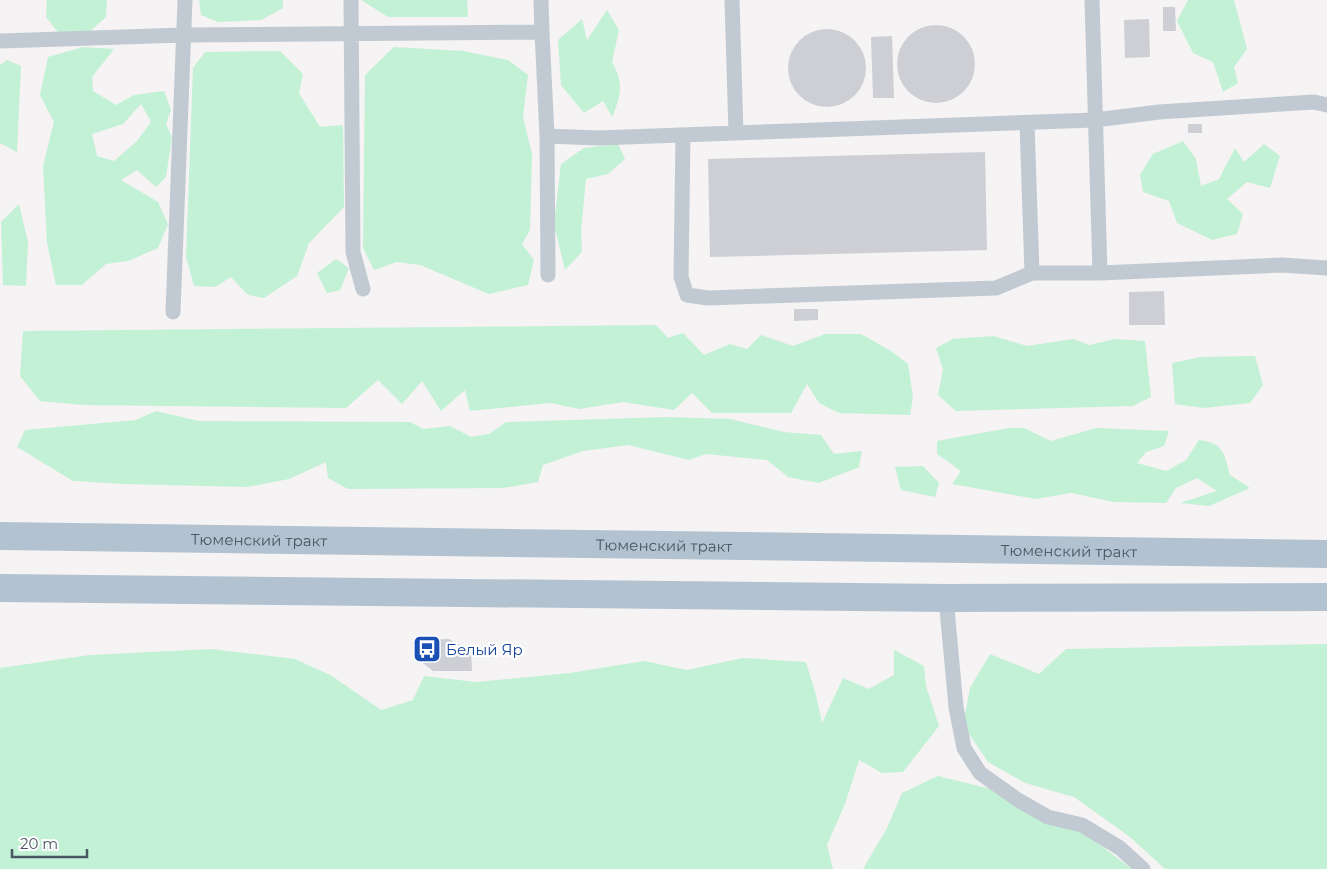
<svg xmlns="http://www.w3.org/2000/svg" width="1327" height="869" viewBox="0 0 1327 869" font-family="Montserrat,sans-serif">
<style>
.green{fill:#c3f1d5;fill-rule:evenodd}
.building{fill:#cdcfd5}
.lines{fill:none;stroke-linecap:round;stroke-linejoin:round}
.service{stroke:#c1cad2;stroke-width:15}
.primary{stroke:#b3c2d1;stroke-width:28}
.labels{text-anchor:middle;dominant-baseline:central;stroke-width:4.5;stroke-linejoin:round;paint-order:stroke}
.street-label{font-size:15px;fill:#4a5661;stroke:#fff}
.transit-label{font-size:15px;fill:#164399;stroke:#fff;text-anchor:start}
</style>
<rect width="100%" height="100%" fill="#f5f3f3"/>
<path class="green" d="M47,0H107L106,17L89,32L61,36L46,17Z
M199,0H283V8L261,20L218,22L201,15Z
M361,0H467L468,17H388Z
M1188,0H1234L1247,49L1234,67L1238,83L1223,92L1213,62L1193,53L1177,21Z
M607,10L619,30L612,62C624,83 621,96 612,117L603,101L584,113L561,85L558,40L582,19L587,40Z
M83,47L114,49L92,77L93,91L116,105L134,95L164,91L171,110L166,124L172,137L166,177L156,187L137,170L121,180L158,202L168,224L158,248L128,261L106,264L82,285H56L47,243L43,166L54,122L40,95L48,57ZM141,104L151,122L137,141L114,161L97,156L92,134L123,124Z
M394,47L463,51L508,60L528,75L523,117L532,154L530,230L522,244L534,260L528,285L489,294L420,265L397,262L374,270L363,248L365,75Z
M280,51L303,74L299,93L320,127L343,125L344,207L309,243L297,276L264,298L248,295L231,277L215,287L194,286L186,257L193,68L205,52Z
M7,60L21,66L17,152L0,143V65Z
M1183,141L1196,159L1201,186L1219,179L1235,148L1244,162L1264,144L1280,156L1270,188L1247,182L1227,199L1243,214L1237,234L1212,240L1177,223L1169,201L1143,192L1140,175L1153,154Z
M618,144L625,159L608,174L586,179L581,232L582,252L565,270L554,224L561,164L584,148Z
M19,204L28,242L26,286L3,285L1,222Z
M336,259L349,268L340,290L327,293L317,273Z
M656,325L668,338L683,333L704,355L730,344L747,349L761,335L793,346L825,334H861L891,351L908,364L913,397L910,415L839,413L819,403L807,384L791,413H712L692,393L674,410L623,402L580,409L550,403L470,411L465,390L441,411L422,381L402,404L378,380L346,408L83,405L40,401L20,376L23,331Z
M993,336L1027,346L1073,339L1089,345L1115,339L1145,341L1151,397L1133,406L956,411L938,395L943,369L936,348L953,339Z
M1255,356L1263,385L1250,403L1204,408L1175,404L1172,363L1201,357Z
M156,411L199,421L410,422L423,429L450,426L471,437L489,434L506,422L667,417L730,419L784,432L821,435L834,454L862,451L859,467L819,483L788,477L767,460L706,454L689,460L628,445L583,451L543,465L538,482L503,488L348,489L328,478L326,462L289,479L247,487L124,484L73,481L17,447L25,430L136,420Z
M1009,428H1024L1051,441L1096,428L1169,431L1164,446L1146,452L1137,463L1166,471L1186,460L1199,440C1224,443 1224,453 1230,475L1250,488L1209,506L1180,503L1217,491L1197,478L1176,488L1166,503L1114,502L1071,493L1036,499L952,484L961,471L937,454V441Z
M923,466L939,483L935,497L901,490L895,467Z
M1327,644V869H1165L1130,837L1074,797L1025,783L988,762L963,725L970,688L990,654L1039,674L1066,649Z
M211,649L295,659L332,676L381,710L413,700L424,676L476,682L570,673L644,661L687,670L743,658L806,662L816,695L822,723L843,678L869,689L894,675V650L924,666L926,686L939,726L903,772L882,773L859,760L845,804L827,845L833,869H0V668L90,655Z
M938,776L995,790L1066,819L1132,869H863L887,828L902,793Z"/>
<path class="building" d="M1163,7H1175L1176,31H1163Z
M1149,19L1150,57L1125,58L1124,20Z
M897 64a39 39 0 1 1 78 0a39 39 0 1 1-78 0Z
M788 68a39 39 0 1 1 78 0a39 39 0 1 1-78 0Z
M892,36L894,98H873L871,37Z
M1188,124H1202V133H1188Z
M985,152L987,250L710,257L708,159Z
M1164,291L1165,325H1129V292Z
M794,309H818V320L794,321Z
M449,639L471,651L472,671H433L414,656V640Z"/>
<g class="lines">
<path class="service" d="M351,0L353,252L363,289
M541,0L542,32
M732,0L736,133
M1092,0L1100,273
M0,41L184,35L542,32L547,136L598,138L1095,120L1159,112L1314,102L1327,105
M1027,123L1032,273
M683,135L681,277L687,295L708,298L996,288L1032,273H1100L1282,265L1327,268
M547,136L548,275
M173,312L185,0
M946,598L956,707L964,748L980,773L1018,800L1048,817L1082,825L1120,848L1143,869"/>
<g class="primary">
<path id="s1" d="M0,536L1327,554"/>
<path d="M0,588L946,598L1327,597"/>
</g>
</g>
<defs>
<symbol id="bus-square" viewBox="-11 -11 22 22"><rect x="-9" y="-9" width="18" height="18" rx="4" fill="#1a4fb4" stroke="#fff"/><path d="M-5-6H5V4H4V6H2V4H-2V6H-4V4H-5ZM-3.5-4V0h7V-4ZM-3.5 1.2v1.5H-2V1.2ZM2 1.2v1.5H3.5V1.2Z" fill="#fff"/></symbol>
</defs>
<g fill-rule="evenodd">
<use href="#bus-square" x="411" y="633" width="32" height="32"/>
</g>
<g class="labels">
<g class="street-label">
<text stroke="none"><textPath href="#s1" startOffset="259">Тюменский тракт</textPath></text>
<text stroke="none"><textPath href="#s1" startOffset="664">Тюменский тракт</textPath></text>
<text stroke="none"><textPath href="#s1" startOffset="1069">Тюменский тракт</textPath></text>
</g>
<g class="transit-label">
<text x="446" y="649">Белый Яр</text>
</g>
</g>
<path d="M12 849v8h75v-8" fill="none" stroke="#4a5661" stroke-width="2.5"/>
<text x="20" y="849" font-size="15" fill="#4a5661" stroke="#ffffff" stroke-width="4" paint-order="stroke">20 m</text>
</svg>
